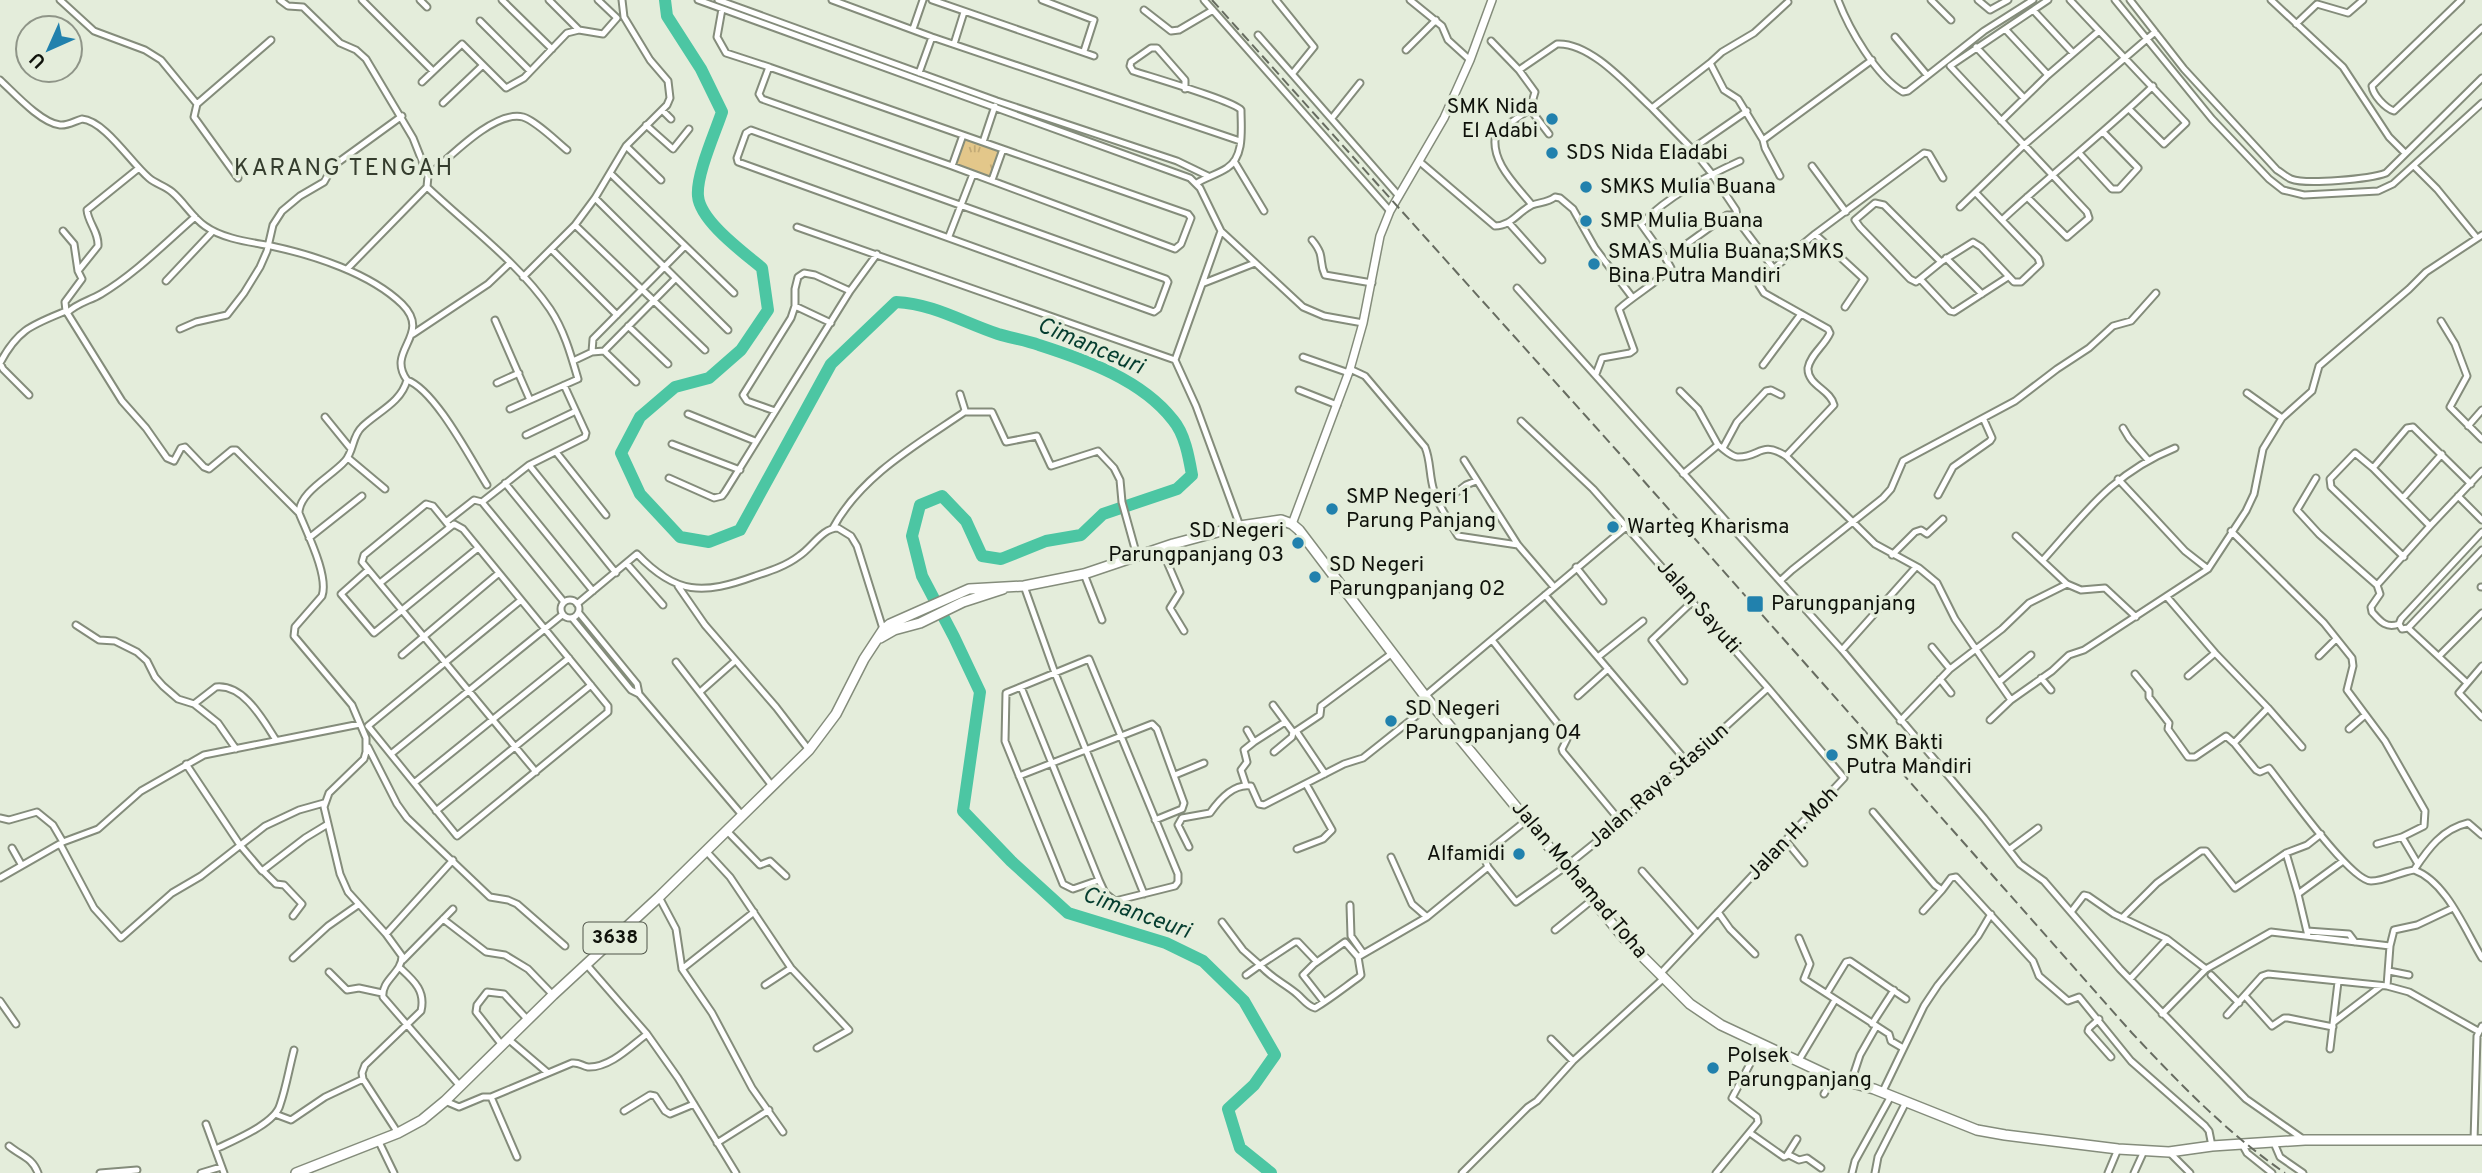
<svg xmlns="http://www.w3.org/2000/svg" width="2482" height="1173" viewBox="0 0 2482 1173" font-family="Overpass,sans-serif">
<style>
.park{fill:url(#park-tufts)}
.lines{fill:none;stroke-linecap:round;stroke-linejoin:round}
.river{stroke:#4cc6a3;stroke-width:12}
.minor-casing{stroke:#848c7b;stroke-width:9}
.tertiary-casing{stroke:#848c7b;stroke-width:10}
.primary-casing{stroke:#848c7b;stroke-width:12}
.minor{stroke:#fff;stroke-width:5}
.tertiary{stroke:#fff;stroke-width:7}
.primary{stroke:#fff;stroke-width:9}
.rail{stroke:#676c61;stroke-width:2;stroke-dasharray:10 5;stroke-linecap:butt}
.poi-dot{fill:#2181ad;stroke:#e4eddb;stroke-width:2.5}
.labels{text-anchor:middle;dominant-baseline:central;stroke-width:7;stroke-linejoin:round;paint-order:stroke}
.shield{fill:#e4eddb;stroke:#4f5449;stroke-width:2}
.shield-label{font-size:19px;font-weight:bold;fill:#0f120b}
.poi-label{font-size:21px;fill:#0f120b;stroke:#e4eddb;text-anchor:start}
.street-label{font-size:21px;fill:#0f120b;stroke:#e4eddb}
.water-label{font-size:23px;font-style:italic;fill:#053d2f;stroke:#e4eddb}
.quarter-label{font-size:24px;letter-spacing:2px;fill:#353d2e;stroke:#e4eddb}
</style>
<defs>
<pattern id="park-tufts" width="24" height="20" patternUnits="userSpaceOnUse" patternTransform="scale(1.75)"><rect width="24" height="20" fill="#e3c78a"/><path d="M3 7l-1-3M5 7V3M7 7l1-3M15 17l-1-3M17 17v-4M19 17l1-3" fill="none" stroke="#c2aa76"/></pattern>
</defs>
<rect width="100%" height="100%" fill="#e4eddb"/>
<path class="park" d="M964,139L999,151L990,178L955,166Z"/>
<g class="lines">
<path class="river" d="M665,0L667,16L701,69L722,112C715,133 696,175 698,196C700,221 743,252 762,268L768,310L741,350L709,378L675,387L640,417L621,453L640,494L680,537L709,542L740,530L831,364L896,302C934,304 962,322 998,334C1011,338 1026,340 1039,345C1086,360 1142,380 1173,420C1185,434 1189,458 1192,475L1177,489L1103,514L1081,535L1046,541L1001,559L982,556L966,521L942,496L920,505L912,536L922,576L954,637L980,692L963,811L1011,861L1068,913L1166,943L1203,961L1244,1001L1275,1055L1254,1085L1228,1109L1240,1148L1271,1173"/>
<defs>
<path id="minor" d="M60,0L94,31L145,50L161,60L197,104L194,117L238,178
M280,0L288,6L303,7L340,43L356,50L366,59L413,138L428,176L427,187C467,225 519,263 550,309C564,330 571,355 578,379L510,409
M362,0L433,71
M420,0L427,7
M502,0L552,49
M549,0L579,30L603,34L617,18L598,0
M698,0L1190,178L1200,188L1221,231L1303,307L1324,316L1363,323
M718,0L997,101L1177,161L1208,176
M832,0L932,37L1240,141
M932,0L1094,56
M1042,0L1094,20L1084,51
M1204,0L1390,211
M1276,0L1314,47L1293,73
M1410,0L1442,26L1448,40L1470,60
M1838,0C1849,29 1876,76 1903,92L1908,91L1984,31L2033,0
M1931,0L1951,20
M1978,0L1990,10L2008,0
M2070,0L2186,123L2164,144L2129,109
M2115,0L2212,119L2269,179L2283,190L2304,195L2378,191L2393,184L2482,103
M2130,0L2184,69L2277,170C2281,172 2286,177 2291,179C2306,185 2370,179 2386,173L2482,78
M2271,0L2343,67L2389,137L2405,153
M2461,0L2372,86C2373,95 2385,108 2394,111L2482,28
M722,9L717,37L726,53L769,67
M1144,10L1171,31L1179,30L1213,10
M2034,11L2073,53
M480,21L530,71
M2296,24L2317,4L2348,13L2363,0
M913,29L923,0
M2006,30L2048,75
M1258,35L1399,196
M1895,37L1927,75
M1491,41L1519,70L1557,44C1591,42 1629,87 1652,108L1710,63L1724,90L1738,99L1763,140L1872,60
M954,44L964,12
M1976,47L2024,98
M1406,50L1436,20
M1710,63L1722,52L1754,33L1788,2
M769,67L1188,214L1191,218L1181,244L1175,249L952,166L762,99L759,94Z
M1519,70L1535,92L1530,109L1549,134
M919,73L932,37
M0,80C14,93 41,123 60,125C67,126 75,121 82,119C105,121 131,163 149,178C156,184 165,186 172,192C184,202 192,217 205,226C223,239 250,242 271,246C313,255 370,273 402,304C433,335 385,350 407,380C401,403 377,412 362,427C352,436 354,451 345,461C332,476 299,492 299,513C307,533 329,576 322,596L295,627L294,636L352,705L366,738V752L364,759L329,793L324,807L340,874L348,892L386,934L402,956C402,973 381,980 383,997L460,1086
M422,82L462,44L506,88L524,78L567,33L579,30
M1185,89V80L1157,48H1151L1131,62L1130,66L1133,71C1151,77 1234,101 1241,110C1241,128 1245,157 1227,168C1218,174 1207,177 1197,183
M443,103L483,65
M197,104L271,40
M1652,108L1692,149L1712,174L1736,210L1738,221L1774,269
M1530,109L1496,133C1489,161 1516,185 1532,205
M662,110L671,119
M1332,118L1360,83
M2001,121L2048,75L2099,31
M646,125L673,149L689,129
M751,130L1166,279L1168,282L1158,309L1154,312L738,162L737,158L746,133Z
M1763,140L1765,148L1780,176
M983,142L995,106
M626,146L661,180
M1692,149L1747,111
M2079,153L2112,189H2119L2138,168L2103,132
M1234,161L1264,211
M1420,162L1495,226C1511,226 1518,212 1532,205C1540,202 1547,203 1555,197L1560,198L1573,209L1595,248L1632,297
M952,166L963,135
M1812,166L1846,212
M2414,166L2437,189L2477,238
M139,168L87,210C88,223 99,232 98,246L78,271L82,279L65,302L66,311L122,401L146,428L167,458L174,461L181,448L185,447L204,467L209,469L232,450H236L299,513
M610,173L734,293
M428,176C449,158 494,110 523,117C536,121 556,141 567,150
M992,180L1003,149
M1976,193L2038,258L2040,264L2021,282H2014L1981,247L1973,242L1941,262L1920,279L1950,311L1954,312L2008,277
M2027,197L2067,237L2089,218L2087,212L1950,66L2048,0
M595,198L728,330
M1960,207L2024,145L2155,32
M2002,220C2051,174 2104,133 2153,86
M1509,223L1542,260
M575,225L705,350
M797,227L1175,360
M63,231L74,244L78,271
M1221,231L1175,360L1196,406L1240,526
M1815,234L1864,279L1845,307
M949,236L973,174
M1312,240C1326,257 1318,260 1325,275L1372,283
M551,249L617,315
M1946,258L1982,294
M1666,259L1641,224C1668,196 1705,177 1740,161
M347,269L427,187
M523,277L575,225L595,198L626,146L667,105L670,98L668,81L650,60L624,17L622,0
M1920,279L1916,282L1910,279L1860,227L1855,220L1875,203L1884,205L1941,262
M166,281L213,231
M1204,283L1255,263
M1517,288L1842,650L1984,818L2020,864L2044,881L2120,969L2246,1099L2303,1139
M795,306V289L798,277L804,273L815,275L850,291
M67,313C77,303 89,301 101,294C135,274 165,243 195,217
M495,320L530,400
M2441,321L2455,344L2467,376L2450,407L2482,439
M628,326L668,364
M180,329L196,322L227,315L244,293L260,267L267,251L273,225L282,211L300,196L324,182L333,166L402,116
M413,334L488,284L510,263
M604,351L636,382
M592,352L593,339L685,246
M1303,357L1349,373
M573,361L592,352L604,351L675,279
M1763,365L1801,314
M1350,369L1365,376L1425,447C1431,461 1429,476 1434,491C1439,507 1449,521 1458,536L1518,545
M1596,374L1602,358L1630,353L1634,350L1619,309C1636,294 1655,284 1671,268L1666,259L1727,215H1736
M407,380C435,390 470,458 487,485
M497,383L519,373
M1299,390L1337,405
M1680,391L1698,409L1718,445
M2247,393L2282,418
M29,395L3,369L0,363C18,329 32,325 66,311
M775,411L747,401L743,395L791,318L795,306L831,323
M964,412H992L1006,442L1037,436L1051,466L1098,451L1114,468L1120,480L1122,502L1137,556
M688,414L755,441
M325,417L351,449
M1521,421L1593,489L1768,688L1844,778L1660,974
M2468,426L2482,410
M2123,428L2129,438L2148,460
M526,435L576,411
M672,444L740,470
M1723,448L1737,422L1766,391L1771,390L1781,395
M556,452L606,515
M1786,456L1834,405C1831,390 1807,385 1808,368C1810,355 1825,345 1830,333L1828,329L1764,293L1759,285L1760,280L1815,234L1924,153L1929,154L1943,178
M348,458L385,489
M1464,460L1518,545L1554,587
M529,465L616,573
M2373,468L2407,428L2413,427L2471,484
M1683,474L1718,445C1724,449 1730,456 1737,457C1760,458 1760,440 1786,456L1875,544L1919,568L1937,583L1955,619L2011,700
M669,478L714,498L722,496L725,492L850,291L877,254
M2316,478L2297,510L2319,534L2377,585L2380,594L2371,607L2372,612C2380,621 2386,629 2399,624L2402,629L2408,628L2482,550
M2118,479L2185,551L2208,569
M505,483L593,591
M1938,495L1953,467L1990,441L1992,438L1984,420
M2458,496L2482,520
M2403,498L2442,454
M482,502L564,602
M1440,505L1466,485L1476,481
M446,522L474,500L482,502L529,465L585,437L586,433L564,385
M2430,526L2482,471
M450,527L433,506L426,504L364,555L362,562L536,772
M833,528C861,476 916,445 963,413L965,410L960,394
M2231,531L2324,623L2352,658L2353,666L2347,690L2385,741L2425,811L2424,826L2402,837L2377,844
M2016,536L2067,584L2081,590L2105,588L2136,617
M309,538L362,496
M1161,548L1180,592L1170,608L1184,631
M1892,555L1915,532L1921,530L1927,534L1943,519
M2043,560C2086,512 2113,473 2175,448
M627,564L663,605
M1576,567L1603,601
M368,570L341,594L374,633L478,548
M1084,574L1102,620
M1780,581L1792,570L1883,498L1891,489L1903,461L2015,401L2057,369L2089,348L2113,326L2131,321L2156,293
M380,583L454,524L463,529L608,706V712L457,836L368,726L521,600
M2377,585L2430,526L2373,468L2355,453L2330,479L2331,487L2404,557
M678,586L705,625L776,707L809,750
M1024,586L1055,673L1144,894
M2481,587H2482
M1545,595L1687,762
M2167,597L2215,653L2268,708L2234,743L2256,770L2260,772L2269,768C2285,788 2350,881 2371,881C2385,881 2400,872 2414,870C2446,881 2465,930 2482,958
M561 609a9 9 0 1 1 18 0a9 9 0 1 1-18 0Z
M577,604L637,554C676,595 703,595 755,576C770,571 786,566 799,556C812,548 822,528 838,528L851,536L857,546L884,632
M579,613L637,684L639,694
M572,618L631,690L639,694L742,815
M2399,624L2401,619L2482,532
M76,625L99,640L115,641L137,652L147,661L155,677L163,686L178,699L194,704L218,723L236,749
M2408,628L2466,682
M1492,640L1565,733L1567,739L1562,749L1563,752L1621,822
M1932,647L1950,669
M1842,650L1916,567
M402,655L499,573
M2319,656L2336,639
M2439,656L2482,613
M1598,657L1643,621
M1089,659L1178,874V882L1175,886L1115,901L1105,893L1099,880L1073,889L1063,884L1005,741L1006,693Z
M676,662L773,787
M2482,666L2459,693L2482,717
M2135,674L2149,691V697L2169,723L2168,729L2188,757H2195L2226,736L2234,743
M2188,676L2215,653
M2041,678L2051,690
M1940,679L1951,693
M1684,681L1652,640L1693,601
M1999,682L2031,655
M1021,687L1099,880
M700,692L735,661
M1425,696L1626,527
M1578,696L1608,669
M194,704L216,687C244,684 263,720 276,740
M1273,705L1293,732L1296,731L1325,774
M2268,708L2302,747
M1990,720L2011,700L2052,671L2069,655L2084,650L2208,569L2246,511L2254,494L2263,449L2282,418L2312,391L2319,366L2409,289L2426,272L2482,235
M1900,721L1950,669L2002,629L2029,603L2067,584
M2349,729L2365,715
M1296,731L1320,715L1321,706L1391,654
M1254,742L1285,722
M368,747L397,804L407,818L490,897L508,900L517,904L565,946
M1274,752L1292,737L1293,732
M391,754L562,615
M186,764L240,845L262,871L305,838L328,824
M1175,775L1204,763
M1019,776L1152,724L1157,729L1184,803L1182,809L1155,820
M414,783L569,658
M1246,785L1241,770L1247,762L1244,750L1254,742L1247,730
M436,811L591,685
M1873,812L1935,885L1942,890L1951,878L1956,877L2033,961L2039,976L2068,1001L2079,997L2131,1061L2205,1126L2209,1131L2212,1146
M0,818L9,820L37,812L53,825L63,842
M1527,820L1483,855L1488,867L1516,902L1565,867L1621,822L1768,688
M727,831L760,865L770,861L786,876
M2402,837L2418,864
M1786,841L1804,863
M60,844L94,908L121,938L172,893L201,876L265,826L299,810L324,803
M1189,847L1178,825L1182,818L1210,813C1219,800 1233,783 1251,786L1259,804L1264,805L1344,764L1363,758L1431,704
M12,848L21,864
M1297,849L1323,839L1332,830L1306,784
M2010,849L2038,828
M706,851L730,877L791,968L849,1030L817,1048
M2286,853L2298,894L2308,936
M1391,857L1412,904L1427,917
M2414,870C2428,849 2442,829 2468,823L2482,835
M263,871L276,884L284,885L302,904L293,916
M1642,871L1697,933
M0,878L63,842L98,829L141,791L204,755L360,724
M2298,894L2343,861
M659,897L676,929L682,969L712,1013L752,1088L783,1132
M1350,905L1351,936L1363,953
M1923,911L1942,890
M1718,912L1730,929L1755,954
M2071,912L2084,895L2088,896L2114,914L2167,939L2206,969
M2122,918L2157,883L2201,851H2206L2235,888L2286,853L2307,845L2321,834
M443,919L486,952L505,955L528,969L553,995
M1222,922L1243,950L1260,965L1295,942H1298L1317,962
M1555,930L1592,900
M2307,931L2349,934L2355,942
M386,934L453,860
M1799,938L1810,964L1804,979L1889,1034L1891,1041L1903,1048
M2390,946L2394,930L2417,925L2453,908
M1358,957L1427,917L1488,867
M293,958L328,926L358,905
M403,960L453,909
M586,964L647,1034L678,1078L736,1173
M682,969L754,912
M2389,971L2409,975
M329,972L347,990L359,988L382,993
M1246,975L1260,965C1271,978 1284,983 1297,994C1303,999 1307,1006 1315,1008C1330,999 1345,987 1359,977L1361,975L1358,957L1345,942L1314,964L1303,975L1324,1002
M2211,975L2239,1003
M2130,979L2167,939
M765,985L791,968
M1827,993L1846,962L1850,961L1906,999
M2246,997L2272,1026L2284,1018H2288L2333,1027
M0,1001L16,1024
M2162,1014L2206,969L2271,932L2390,946L2387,986
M2227,1015L2262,976L2268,974L2387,986L2409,992L2478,1031
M2099,1019L2089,1028L2088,1031L2111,1057
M2334,1022L2381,986
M1872,1024L1894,990
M508,1039L548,1073
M1551,1039L1573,1061
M502,1045L476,1012L477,1005L487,992L504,994L527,1019
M2330,1049L2338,982
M1799,1060L1835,1000
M1851,1082L1860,1055L1876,1027
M1882,1093L1924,1006L1938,985L1978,936L1991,914
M1824,1094L1833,1078
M491,1097L517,1157
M445,1101L459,1107L483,1097H491L572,1063C579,1062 582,1066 588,1067C610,1068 631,1046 647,1034
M624,1111L650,1095L655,1096L665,1111L670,1114L694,1104
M275,1114L291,1120L325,1097L363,1079
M206,1124L224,1173
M398,1133L363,1079L362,1073L365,1065L421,1011C426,990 413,980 399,967
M1750,1133L1784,1157L1789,1155L1799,1160L1807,1158L1821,1168
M2474,1141L2477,1036L2482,1026
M379,1142L394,1173
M717,1143L769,1110
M2274,1143L2280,1157L2303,1173
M2242,1144L2247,1153L2272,1173
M9,1146C21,1156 32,1157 38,1173
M216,1149C232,1141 275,1124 280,1105C286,1088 289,1069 294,1050
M2170,1153L2190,1173
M1787,1155L1797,1139
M100,1173L137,1170
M201,1173L221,1167
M1462,1173L1528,1107L1537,1101L1573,1061L1664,978
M1716,1173L1758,1122L1757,1117L1732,1098L1760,1045
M1852,1173L1855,1161L1891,1096
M1875,1173L1878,1157L1906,1102
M2108,1173L2118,1149
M2134,1173L2144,1151"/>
<path id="tertiary" d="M1292,524L1350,369L1363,323L1380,236L1390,211L1444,118L1470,60L1492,0"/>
<path id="primary" d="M880,638L894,630L920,623L963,602L1003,589
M296,1173L398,1133L422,1120L445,1101L553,995L659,897L809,750L836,714L864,659L883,630L890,624L969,589L1024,586L1084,574L1173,544L1240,526L1281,520L1292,524L1299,530L1425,696L1623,937L1690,1004L1721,1025L1834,1078L1874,1089L1977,1130L2005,1135L2118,1149L2169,1152L2212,1146L2305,1140H2482"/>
</defs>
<use href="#minor" class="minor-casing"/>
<use href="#tertiary" class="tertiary-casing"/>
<use href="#primary" class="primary-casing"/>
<use href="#minor" class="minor"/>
<use href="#tertiary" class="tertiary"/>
<use href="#primary" class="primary"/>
<path class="rail" d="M1212,0L1619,453L2132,1033C2180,1084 2227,1133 2285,1173"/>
</g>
<g class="poi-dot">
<circle cx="1552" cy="119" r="7"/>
<circle cx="1552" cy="153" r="7"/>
<circle cx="1586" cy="187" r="7"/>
<circle cx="1586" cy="221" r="7"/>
<circle cx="1594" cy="264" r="7"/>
<circle cx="1332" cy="509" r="7"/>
<circle cx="1613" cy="527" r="7"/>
<circle cx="1298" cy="543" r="7"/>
<circle cx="1315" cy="577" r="7"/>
<rect x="1746" y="595" width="18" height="18" rx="3.5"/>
<circle cx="1391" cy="721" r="7"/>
<circle cx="1832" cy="755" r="7"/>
<circle cx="1519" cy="854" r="7"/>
<circle cx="1713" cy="1068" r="7"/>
</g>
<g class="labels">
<rect class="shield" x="583.5" y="922.5" width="63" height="31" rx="5"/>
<g class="shield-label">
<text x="615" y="938">3638</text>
</g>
<g class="poi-label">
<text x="1538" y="107" text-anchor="end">SMK Nida<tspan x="1538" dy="24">El Adabi</tspan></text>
<text x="1566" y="153">SDS Nida Eladabi</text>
<text x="1600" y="187">SMKS Mulia Buana</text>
<text x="1600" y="221">SMP Mulia Buana</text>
<text x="1608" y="252">SMAS Mulia Buana;SMKS<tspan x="1608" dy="24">Bina Putra Mandiri</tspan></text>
<text x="1346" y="497">SMP Negeri 1<tspan x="1346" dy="24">Parung Panjang</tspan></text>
<text x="1627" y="527">Warteg Kharisma</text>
<text x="1284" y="531" text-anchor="end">SD Negeri<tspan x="1284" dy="24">Parungpanjang 03</tspan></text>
<text x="1329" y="565">SD Negeri<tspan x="1329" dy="24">Parungpanjang 02</tspan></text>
<text x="1771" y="604">Parungpanjang</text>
<text x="1405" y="709">SD Negeri<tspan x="1405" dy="24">Parungpanjang 04</tspan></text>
<text x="1846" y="743">SMK Bakti<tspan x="1846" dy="24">Putra Mandiri</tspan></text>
<text x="1505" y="854" text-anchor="end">Alfamidi</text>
<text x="1727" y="1056">Polsek<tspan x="1727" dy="24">Parungpanjang</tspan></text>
</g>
<g class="street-label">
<text transform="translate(1698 607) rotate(49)">Jalan Sayuti</text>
<text transform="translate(1659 786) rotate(-41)">Jalan Raya Stasiun</text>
<text transform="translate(1793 834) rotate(-46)">Jalan H. Moh</text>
<text transform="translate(1579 880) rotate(50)">Jalan Mohamad Toha</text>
</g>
<g class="water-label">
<text transform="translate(1090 347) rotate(23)">Cimanceuri</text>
<text transform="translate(1136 914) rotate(20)">Cimanceuri</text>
</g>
<g class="quarter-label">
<text x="344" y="169">KARANG TENGAH</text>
</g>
</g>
<g transform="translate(49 49) rotate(225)"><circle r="33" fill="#e4eddb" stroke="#8f9588" stroke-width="2"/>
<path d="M0-5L12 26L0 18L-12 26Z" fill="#2181ad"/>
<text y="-10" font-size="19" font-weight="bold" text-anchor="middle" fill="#0f120b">U</text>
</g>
</svg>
